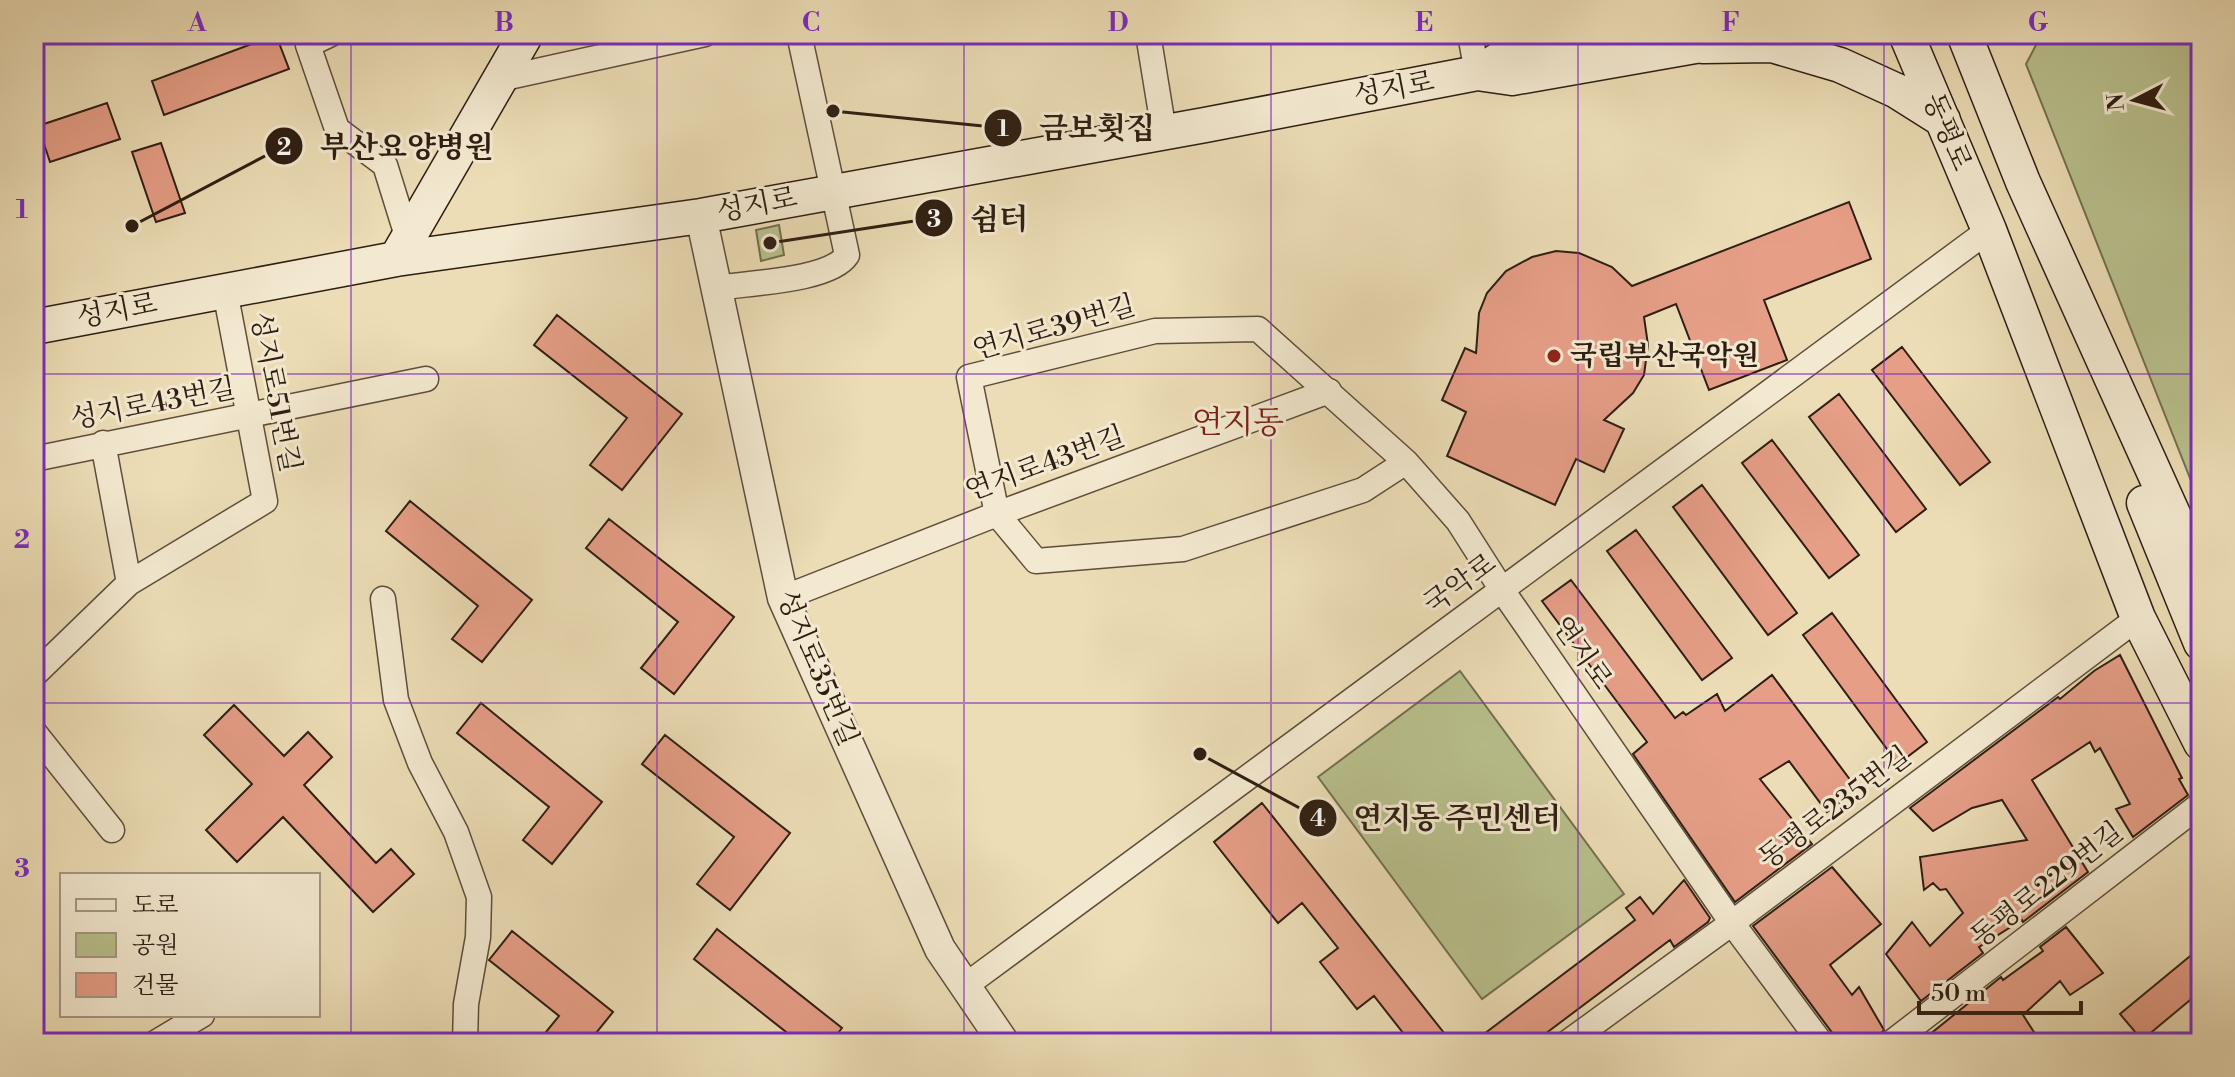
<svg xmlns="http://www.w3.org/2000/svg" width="2235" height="1077" viewBox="0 0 2235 1077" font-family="'Libre Bodoni','Noto Serif KR',serif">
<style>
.green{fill:#b8c08d;stroke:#736f50;stroke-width:2}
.building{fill:#e69e87;stroke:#2e1e12;stroke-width:2}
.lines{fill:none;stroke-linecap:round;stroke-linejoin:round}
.minor-casing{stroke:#5e4e3b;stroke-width:27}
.tertiary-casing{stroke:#5e4e3b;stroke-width:33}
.secondary-casing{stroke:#2e1e12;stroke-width:37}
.minor{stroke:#f3e9d0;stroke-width:24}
.tertiary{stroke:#f3e9d0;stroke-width:30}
.secondary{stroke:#f3e9d0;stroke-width:34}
.grid{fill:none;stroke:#7b2cbf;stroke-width:2;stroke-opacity:0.55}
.poi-dot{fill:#8f2418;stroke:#f3e9d0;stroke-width:3}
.labels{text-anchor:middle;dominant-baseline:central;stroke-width:6;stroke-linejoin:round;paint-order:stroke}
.street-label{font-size:28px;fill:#2e1e12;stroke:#f3e9d0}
.poi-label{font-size:28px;font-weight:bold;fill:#2e1e12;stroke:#f3e9d0;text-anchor:start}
.quarter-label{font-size:32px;fill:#7a1f14;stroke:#f3e9d0}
.leader{fill:none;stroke:#2e1e12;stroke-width:3}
.callout-dot{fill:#2e1e12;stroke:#f3e9d0;stroke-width:3}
.mark-label{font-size:24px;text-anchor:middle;font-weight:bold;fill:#fff}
.callout-label{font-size:30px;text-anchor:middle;font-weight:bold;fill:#2e1e12;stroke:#f3e9d0;stroke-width:6;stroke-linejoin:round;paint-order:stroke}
.neatline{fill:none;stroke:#7b2cbf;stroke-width:3}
.grid-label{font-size:26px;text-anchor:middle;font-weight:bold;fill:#7b2cbf}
</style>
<rect width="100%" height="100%" fill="#ecddb6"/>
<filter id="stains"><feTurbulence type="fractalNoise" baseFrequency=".0025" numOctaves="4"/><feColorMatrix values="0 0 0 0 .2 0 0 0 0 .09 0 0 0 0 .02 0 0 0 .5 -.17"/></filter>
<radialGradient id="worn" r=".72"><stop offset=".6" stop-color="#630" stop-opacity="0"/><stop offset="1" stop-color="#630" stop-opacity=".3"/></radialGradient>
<path class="green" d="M2032,34H2201V506L2026,64L2036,45Z
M779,225L784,255L761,261L756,230Z
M1460,671L1624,894L1482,999L1318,777Z"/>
<path class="building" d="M276,35L289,69L164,115L152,81Z
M107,103L120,139L50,162L38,126Z
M161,143L185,213L156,222L132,152Z
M1849,202L1871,259L1764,300L1787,360L1709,390L1676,304L1644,317L1648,345L1644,375L1633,393L1604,420L1624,429L1604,472L1576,459L1555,505L1447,456L1466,412L1442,400L1465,348L1476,353L1479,313L1487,293L1506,271L1532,257L1556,251L1579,253L1612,267L1632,286Z
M557,315L682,414L622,490L590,465L627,418L534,345Z
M1902,347L1990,462L1960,485L1872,370Z
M1839,394L1926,509L1896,532L1809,417Z
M1772,440L1859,555L1829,578L1742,463Z
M1702,485L1797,613L1768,635L1673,507Z
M410,501L532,600L482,662L452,639L478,606L386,531Z
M609,519L734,617L674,694L641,668L678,622L586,548Z
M1636,530L1732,658L1702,680L1607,551Z
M1571,580L1675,718L1683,712L1686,715L1717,694L1725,711L1772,675L1857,789L1827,812L1789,761L1760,779L1812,844L1735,902L1633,754L1647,742L1542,601Z
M1832,613L1927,742L1898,764L1803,635Z
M2120,655L2182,778L2179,779L2188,795L2133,837L2116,809L2130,804L2100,748L2095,752L2090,742L2032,780L2088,872L2023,922L2022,920L1979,947L1983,953L1921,1001L1886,954L1912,922L1930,946L1963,913L1946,889L1940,890L1933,883L1924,890L1920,857L2027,840L2002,800L1972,808L1933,831L1910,808L2058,697L2060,699L2094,671Z
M481,703L602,802L552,864L523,840L549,807L457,733Z
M234,705L284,756L308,732L332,757L304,785L376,863L391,849L414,874L373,912L283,817L237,862L206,830L252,784L204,735Z
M665,735L790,833L730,910L697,884L734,837L642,764Z
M1262,803L1452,1043H1411L1374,996L1357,1009L1320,962L1338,948L1302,903L1278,923L1214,842Z
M1832,867L1881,924L1830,965L1852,995L1859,987L1884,1030L1878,1037L1876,1043H1836L1833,1034L1753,926Z
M1684,880L1710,918L1708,922L1674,947L1670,940L1533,1043H1472L1635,920L1626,908L1640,897L1653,914Z
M2066,927L2103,973L2070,995L2060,981L2023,1015L2041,1043H1919L2001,977L2003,980L2043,951L2040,947Z
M717,929L842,1028L830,1043H777L786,1032L694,959Z
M512,931L613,1012L588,1043H537L559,1016L489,960Z
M2201,947V991L2142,1040L2120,1014Z"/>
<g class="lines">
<defs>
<path id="minor" d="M331,34L308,45L337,129L385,165L408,239
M1148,34L1164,132
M1470,34L1477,73
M500,79L705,34
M716,288C747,283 830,281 847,255L799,34
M103,443L129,583
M34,459L426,379
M1406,462L1363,490L1183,549L1036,561L997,514L969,377L1155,331L1258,329L1406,462L1458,521L1502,590L1732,923L1821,1043
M783,598L997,514L1329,391
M383,599L396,700L420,763L456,832L479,897L478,937L466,1004L465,1043
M34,675L129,583L265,501L225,291
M34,732L112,830
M965,986L1989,230
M155,1043L202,1015
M1567,1043L1732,923L2138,618
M1891,1043L2201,804"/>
<path id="tertiary" d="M701,216L783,598L940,949L1004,1043"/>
<path id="secondary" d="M1906,34L1989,230L2138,618L2201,743
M1964,34L2023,182L2201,576
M1703,46L1772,45L1840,65L1897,91L1943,120
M1477,73L1510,53L1601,34
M396,259L526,34
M34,327L396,259L701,216L1205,125L1477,73L1512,78L1695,46L1728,34
M2144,503L2201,643"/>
</defs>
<use href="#minor" class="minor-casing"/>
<use href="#tertiary" class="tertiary-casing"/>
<use href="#secondary" class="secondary-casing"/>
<use href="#minor" class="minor"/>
<use href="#tertiary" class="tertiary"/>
<use href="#secondary" class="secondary"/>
</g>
<path class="grid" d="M351,34V1043M657,34V1043M964,34V1043M1271,34V1043M1578,34V1043M1884,34V1043M34,374H2201M34,703H2201"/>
<circle class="poi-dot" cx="1554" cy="356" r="8"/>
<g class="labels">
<g class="street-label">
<text transform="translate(1394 89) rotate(-11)">성지로</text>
<text transform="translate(1947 132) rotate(67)">동평로</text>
<text transform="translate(757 205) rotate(-11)">성지로</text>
<text transform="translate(117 311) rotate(-11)">성지로</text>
<text transform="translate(1054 328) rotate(-16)">연지로39번길</text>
<text transform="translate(275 392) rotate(79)">성지로51번길</text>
<text transform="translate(153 404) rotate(-11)">성지로43번길</text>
<text transform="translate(1045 464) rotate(-20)">연지로43번길</text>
<text transform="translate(1460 584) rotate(-36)">국악로</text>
<text transform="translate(1582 653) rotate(55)">연지로</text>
<text transform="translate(817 668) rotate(67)">성지로35번길</text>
<text transform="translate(1835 808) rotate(-37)">동평로235번길</text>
<text transform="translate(2047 885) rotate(-38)">동평로229번길</text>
</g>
<g class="poi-label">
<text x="1570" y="356">국립부산국악원</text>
</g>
<g class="quarter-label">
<text x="1238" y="423">연지동</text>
</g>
</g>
<path class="leader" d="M833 111L1003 128M132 226L284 146M770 243L934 218M1200 754L1318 818"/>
<g class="callout-dot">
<circle cx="833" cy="111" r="8"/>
<circle cx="132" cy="226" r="8"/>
<circle cx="770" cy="243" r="8"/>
<circle cx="1200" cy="754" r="8"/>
<circle cx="1003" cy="128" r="20"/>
<circle cx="284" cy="146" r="20"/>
<circle cx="934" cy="218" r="20"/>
<circle cx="1318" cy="818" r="20"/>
</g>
<g class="mark-label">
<text x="1003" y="136">1</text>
<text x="284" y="155">2</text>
<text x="934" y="227">3</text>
<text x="1318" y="826">4</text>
</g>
<g class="callout-label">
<text x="1097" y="138">금보횟집</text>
<text x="407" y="157">부산요양병원</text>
<text x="999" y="229">쉼터</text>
<text x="1457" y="828">연지동 주민센터</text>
</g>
<rect width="2235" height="1077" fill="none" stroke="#ecddb6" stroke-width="88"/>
<rect x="60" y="873" width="260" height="144" fill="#f3e9d0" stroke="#a49884" stroke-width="2"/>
<rect x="76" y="899" width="40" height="12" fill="#f3e9d0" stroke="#a49884" stroke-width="2"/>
<text x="132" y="913" font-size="24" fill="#2e1e12">도로</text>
<rect x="76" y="933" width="40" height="24" fill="#b8c08d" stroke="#a49884" stroke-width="2"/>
<text x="132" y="953" font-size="24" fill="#2e1e12">공원</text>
<rect x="76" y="973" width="40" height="24" fill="#e69e87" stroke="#a49884" stroke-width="2"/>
<text x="132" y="993" font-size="24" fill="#2e1e12">건물</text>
<g transform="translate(2135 100) rotate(264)" stroke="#f3e9d0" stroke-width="6" paint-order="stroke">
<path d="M0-6L14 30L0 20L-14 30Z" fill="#2e1e12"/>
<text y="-12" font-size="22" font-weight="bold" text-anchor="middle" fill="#2e1e12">N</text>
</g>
<path d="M1919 1001v12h162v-12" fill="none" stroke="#2e1e12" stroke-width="4"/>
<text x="1931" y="1001" font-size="24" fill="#2e1e12" stroke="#f3e9d0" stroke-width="6" paint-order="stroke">50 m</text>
<rect x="44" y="44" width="2147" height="989" class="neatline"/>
<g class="grid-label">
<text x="197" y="31">A</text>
<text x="504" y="31">B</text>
<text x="811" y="31">C</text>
<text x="1118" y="31">D</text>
<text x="1424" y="31">E</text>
<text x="1731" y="31">F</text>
<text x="2038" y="31">G</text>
<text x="22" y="218">1</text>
<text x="22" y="548">2</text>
<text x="22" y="877">3</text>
</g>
<rect width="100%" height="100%" filter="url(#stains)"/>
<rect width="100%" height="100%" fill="url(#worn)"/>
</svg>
